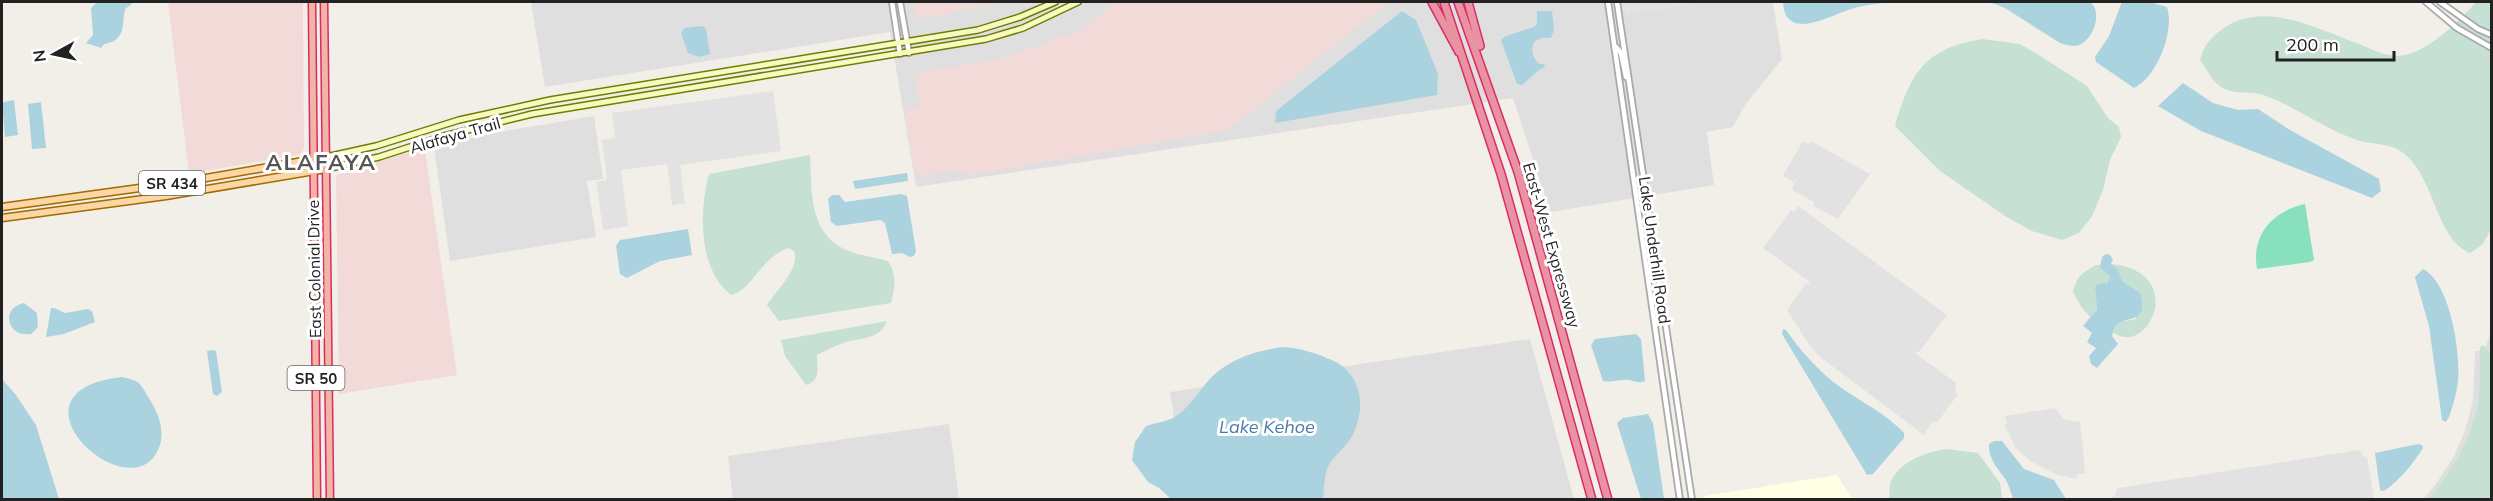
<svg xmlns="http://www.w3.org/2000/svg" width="2493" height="501" viewBox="0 0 2493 501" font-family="Mulish,sans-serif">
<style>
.residential{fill:#e0dfdf}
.commercial{fill:#f2dad9}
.education{fill:#ffffe5}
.wetland{fill:#c6e0d4}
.pitch{fill:#88e0be}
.parking{fill:#e2e2e2}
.water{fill:#aad3df}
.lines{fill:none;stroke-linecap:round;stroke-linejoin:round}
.tertiary-casing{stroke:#a9a9a9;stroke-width:8}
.secondary-casing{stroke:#707d05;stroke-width:8}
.primary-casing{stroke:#a06b00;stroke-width:9}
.trunk-casing{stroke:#dc2a67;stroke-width:9}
.motorway-casing{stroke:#dc2a67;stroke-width:10}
.tertiary{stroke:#fff;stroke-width:4.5}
.secondary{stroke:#f7fabf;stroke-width:5}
.primary{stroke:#fcd6a4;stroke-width:6}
.trunk{stroke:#f2b4a3;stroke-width:6}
.motorway{stroke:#e892a2;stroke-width:7}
.labels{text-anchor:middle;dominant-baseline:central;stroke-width:6;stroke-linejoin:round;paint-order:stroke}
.shield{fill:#fff;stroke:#646464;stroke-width:1.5}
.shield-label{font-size:15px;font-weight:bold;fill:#222}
.street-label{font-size:16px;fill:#222;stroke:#fff}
.water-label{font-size:18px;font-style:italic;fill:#4a7aab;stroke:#fff}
.district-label{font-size:22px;font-weight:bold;letter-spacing:1.5px;fill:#555;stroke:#fff}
</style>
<rect width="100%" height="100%" fill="#f2efe9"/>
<path class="residential" d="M531,2H1773L1782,59L1745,105L1733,127L1707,132L1714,185L1550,212L1513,98L916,187L890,32L545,87Z
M594,116L603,179L587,181L596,237L450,261L434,147L487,134Z
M2491,332V499L2422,500L2435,485L2453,458L2465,431L2473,400L2475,351H2484Z
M1530,339L1574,499H1186L1170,392Z
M949,424L959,499H733L728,456Z"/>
<path class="commercial" d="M168,2H303L304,149L301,154L189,174Z
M913,2H1001L975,9L953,11L950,14L918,18L915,16Z
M1116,2H1389L1227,131L970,175L960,170L924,175L918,174L914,170L906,121L907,109L920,107L916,76L926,72L1008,57L1062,36L1077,33Z
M422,148L425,151L457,375L339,394L336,178L339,174Z"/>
<path class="education" d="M1837,475L1852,499H1704V496Z"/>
<path class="wetland" d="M2476,2H2491L2492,228L2482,245L2470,253C2432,237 2436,168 2395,148C2382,143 2367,144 2354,139C2323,128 2295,106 2263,95C2252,91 2238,94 2227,90C2212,84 2208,70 2200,60C2205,44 2210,38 2224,28C2264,0 2318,29 2359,44C2371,49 2385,56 2398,56C2427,54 2458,22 2476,2Z
M1982,39L2020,44L2042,57L2087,86L2108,118L2119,127L2121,137L2110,160L2103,190L2092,216L2079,233L2062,240L2032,231L2008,218L1940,171L1895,126C1911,72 1924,49 1982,39Z
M810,155C812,190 808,234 847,250C859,256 875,257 888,261C897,275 895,287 891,303L779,321L767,305C776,291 801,268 794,251L788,248C761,257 751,292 731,295C698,269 699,211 709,174Z
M2111,264C2190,272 2147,359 2113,332L2114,327L2121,322L2136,319L2128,285L2122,281Z
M2096,265H2100L2111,277L2109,281L2095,289L2097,308L2090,317L2082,308L2073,292C2076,277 2083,272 2096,265Z
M887,321C879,341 860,337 843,343C834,346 825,351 817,355C817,369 821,380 806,385L785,356L781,340Z
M2483,345L2492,354L2491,499H2428C2450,475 2472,437 2478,404C2481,386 2479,365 2480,347Z
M1947,449L1978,453L2000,483L2002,499H1889C1890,494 1889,486 1891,481C1901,460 1927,452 1947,449Z"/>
<path class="pitch" d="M2305,204L2314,260L2310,262L2257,269C2251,234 2273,211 2305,204Z"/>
<path class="parking" d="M1624,2H1694V4L1626,15Z
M773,91L781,151L680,165L685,203L672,205L667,164L621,170L628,226L603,230L596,182L607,180L602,140L615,138L612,113Z
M1803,141L1809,144L1811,141L1870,174L1838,219L1813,206L1814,202L1792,190L1796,179L1793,182L1783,176Z
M1798,206L1947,315L1919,352L1917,351L1915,353L1956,383L1955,392L1958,394L1937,423L1933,421L1924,435L1820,357L1808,343L1787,310L1806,283L1809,285L1810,282L1763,248L1791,210L1794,212Z
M2055,408L2065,420L2080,422L2085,470V474H2078L2076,479L2055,474L2030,461L2016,448L2004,425L2007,424L2005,416Z
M2359,450L2364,457H2367L2374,499H2113L2112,497L2115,496L2116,490L2119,488Z"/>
<path class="water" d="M97,2H129L132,4L125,9C122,21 126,33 114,41C108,44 105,42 101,48L86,43L93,35L91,8Z
M1783,2H1893C1879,3 1865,5 1851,9C1831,15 1785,43 1783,2Z
M1989,2H2090C2103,12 2094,39 2079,45C2072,47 2066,45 2060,43L2005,8Z
M2122,2H2149L2167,7C2175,31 2157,77 2134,88L2096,62L2095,57L2109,36Z
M1402,11L1416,20L1438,74L1437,95L1275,123L1276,111Z
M1537,11H1552L1554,30L1551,38H1541L1534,42C1531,51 1532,56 1539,64H1544L1545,67L1539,70L1522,85L1517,84L1501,40L1506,36L1534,27L1537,24Z
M703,26L706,29L710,54L699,57L688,53L681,33L684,28Z
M2183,83L2213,103L2238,110L2258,109L2290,130L2379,179L2381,191L2372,198L2201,131L2158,106Z
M14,100L18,135L5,137L2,104L4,102Z
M41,102L46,148L32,149L28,104Z
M907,173L908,181L855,189L853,181Z
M901,194L907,196L916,251L914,256L910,257L902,253L892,254L885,223L880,220L837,226L831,222L828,199L832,195H839L845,202Z
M688,229L692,255L660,261L627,278L620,274L616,246L620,240Z
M2106,254L2110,255L2113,259L2111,264L2118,270L2122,281L2140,293C2150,326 2124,314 2115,327C2113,330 2113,333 2112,336L2118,344L2097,368L2091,364L2089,356L2096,348L2087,342L2092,333L2083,326L2097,309L2095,289L2097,284L2107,283L2111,277L2100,267L2102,257Z
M2423,269C2450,282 2461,353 2458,381C2457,393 2453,405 2449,417L2446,422L2442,420L2429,326L2415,277Z
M24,303L37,313L38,327L31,334C7,338 0,308 24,303Z
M51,308H54L65,313L88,309L92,311L95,322L64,334L46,337Z
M1783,329L1786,330C1800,350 1820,373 1840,387C1861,402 1887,414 1904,433V438L1873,474L1867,475L1782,334Z
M1636,334L1641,339L1645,381C1637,384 1636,381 1629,380C1620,379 1613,383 1603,381L1591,345L1595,339Z
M1281,347C1299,347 1318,354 1334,361C1364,376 1366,411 1351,438C1345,448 1333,456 1328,467C1324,476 1324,490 1323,499H1171L1159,488L1148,482L1132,460L1135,442L1146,426C1154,423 1165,422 1173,418C1191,408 1201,386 1216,373C1235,357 1257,351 1281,347Z
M212,350L216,351L222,392L217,396L213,394L207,351Z
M122,377C127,378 135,380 139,383C142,386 145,392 147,395C160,415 169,437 153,458C116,501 2,390 122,377Z
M2,379L16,395L36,425L59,499H2Z
M1648,414L1653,423L1664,499H1641L1617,423L1623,418Z
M1994,441H2002L2024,469L2054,480L2066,499H2013C2011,493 2009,486 2006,480C1998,469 1988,459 1989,444Z
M2418,444L2422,445L2423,448C2412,465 2400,480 2384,491L2380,490L2375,453Z"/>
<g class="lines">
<defs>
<path id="tertiary" d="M892,2L900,54
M900,2L909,53
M1608,2L1680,500
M1617,2L1692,500
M2426,2L2457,28L2492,48
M2440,2L2478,29L2492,35
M1616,47L1621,53L1626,77"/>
<path id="secondary" d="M326,157L376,146L459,120L550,100L978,30L1020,17L1055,2
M326,169L379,157L444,136L532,114L986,39L1023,28L1078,2"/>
<path id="primary" d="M2,207L183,182L326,157
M2,218L166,196L326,169"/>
<path id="trunk" d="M312,2L317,500
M324,2L330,500"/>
<path id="motorway" d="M1432,2L1459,52
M1444,2L1501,174L1592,500
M1458,2L1518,172L1608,500
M1468,2L1480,46"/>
</defs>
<use href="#tertiary" class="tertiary-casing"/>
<use href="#secondary" class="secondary-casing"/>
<use href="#primary" class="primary-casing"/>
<use href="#trunk" class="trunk-casing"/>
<use href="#motorway" class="motorway-casing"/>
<use href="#tertiary" class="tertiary"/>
<use href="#secondary" class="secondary"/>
<use href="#primary" class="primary"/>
<use href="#trunk" class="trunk"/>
<use href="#motorway" class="motorway"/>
</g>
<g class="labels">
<g class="shield">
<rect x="139" y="171" width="66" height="24" rx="4.5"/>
<rect x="287.5" y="366" width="57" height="24" rx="4.5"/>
</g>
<g class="shield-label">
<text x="172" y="183">SR 434</text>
<text x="316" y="378">SR 50</text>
</g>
<g class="street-label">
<text transform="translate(455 135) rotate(-16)">Alafaya Trail</text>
<text transform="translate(1552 245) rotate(74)">East-West Expressway</text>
<text transform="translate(1655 250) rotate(82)">Lake Underhill Road</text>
<text transform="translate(314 269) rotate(-91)">East Colonial Drive</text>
</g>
<g class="water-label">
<text x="1267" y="426">Lake Kehoe</text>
</g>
<g class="district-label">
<text x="321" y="162">ALAFAYA</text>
</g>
</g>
<rect width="2493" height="501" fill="none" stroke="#222222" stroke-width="6"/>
<g transform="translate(54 54) rotate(262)" stroke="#ffffff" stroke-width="4.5" paint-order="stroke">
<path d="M0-4.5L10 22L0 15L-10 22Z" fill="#222222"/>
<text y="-9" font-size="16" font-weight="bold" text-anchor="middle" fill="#222222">N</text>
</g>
<path d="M2277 51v9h117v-9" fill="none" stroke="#222222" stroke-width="3"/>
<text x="2286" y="51" font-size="18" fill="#222222" stroke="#ffffff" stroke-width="4.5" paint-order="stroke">200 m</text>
</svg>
